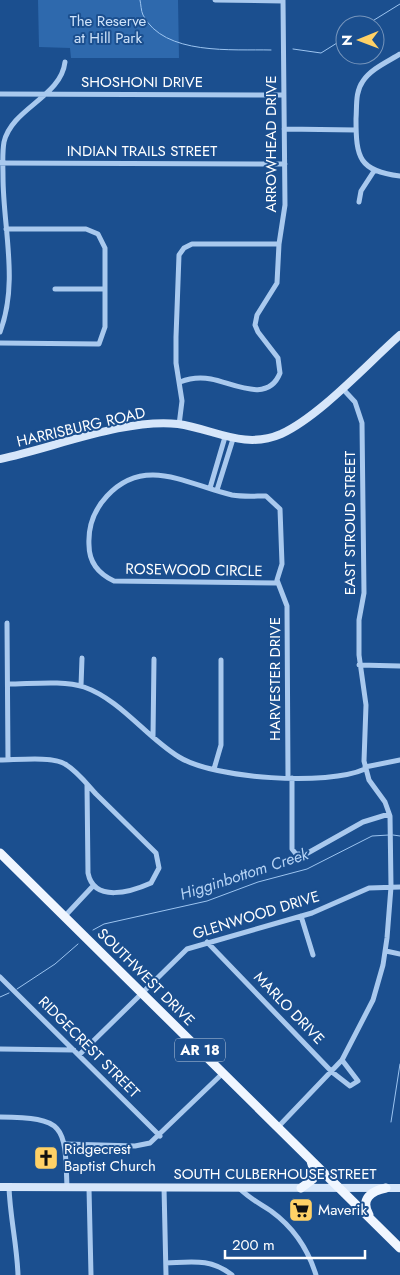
<svg xmlns="http://www.w3.org/2000/svg" width="400" height="1275" viewBox="0 0 400 1275" font-family="Jost,sans-serif">
<style>
.green{fill:#2e69ad}
.lines{fill:none;stroke-linecap:round;stroke-linejoin:round}
.stream{stroke:#9cc4f0;stroke-width:1}
.street{stroke:#a9c9ee;stroke-width:5}
.secondary{stroke:#d6e6fa;stroke-width:8}
.primary{stroke:#f0f6ff;stroke-width:9}
.labels{text-anchor:middle;dominant-baseline:central;stroke-width:4;stroke-linejoin:round;paint-order:stroke}
.shield{fill:#1b4f8f;stroke:#bbcadd;stroke-width:1}
.shield-label{font-size:14px;font-weight:bold;fill:#fff}
.park-label{font-size:15px;fill:#cfe3fa;stroke:#1b4f8f}
.street-label{font-size:15px;fill:#fff;stroke:#1b4f8f}
.poi-label{font-size:15px;fill:#fff;stroke:#1b4f8f;text-anchor:start}
.water-label{font-size:16px;font-style:italic;fill:#b5d3f5;stroke:#1b4f8f}
</style>
<rect width="100%" height="100%" fill="#1b4f8f"/>
<path class="green" d="M38,0H178L179,58H71L70,48L39,47Z"/>
<g class="lines">
<path class="stream" d="M140,0C141,4 141,11 143,15C164,56 233,49 271,50
M366,25L400,4
M293,49L321,53L345,38
M393,835L400,836
M93,930L104,924L207,901L258,882L307,869L372,836L389,835
M17,989L55,964L78,944
M0,997L9,993
M391,1122L400,1064"/>
<path class="street" d="M215,0L283,1
M400,54C387,62 371,69 363,81C355,92 357,106 356,119C356,158 359,171 400,176
M0,94L284,95
M284,129L356,130
M0,163L285,164
M359,202L361,191L374,171
M55,289H105
M0,332C19,283 3,227 3,177C3,166 2,153 4,142C12,108 61,97 65,62
M0,343L99,344L105,327V248L98,234L86,229H6
M180,382C190,378 200,377 211,379C233,383 268,404 280,373L278,358L258,332L255,325L257,315L277,283L279,244L285,205L283,0
M179,425L182,401L176,363V337L179,255L184,248L192,244H279
M210,488L225,437
M217,490L233,439
M277,583L114,581C99,574 89,562 89,545C88,527 94,510 107,496C145,455 188,485 232,495C243,497 255,496 266,496L280,509L282,564L277,580L287,606L288,777
M7,623L8,760
M359,665L400,666
M8,684C30,684 64,680 84,687C121,700 146,737 179,757C214,779 328,786 365,769
M81,686L82,658
M153,737L154,659
M0,760C16,760 53,756 65,764C77,771 87,784 96,794L156,853L159,868L151,883C131,892 94,903 88,873L87,785
M365,767L400,760
M214,769L221,745V660
M292,778V849L296,854H306L363,822L389,814
M301,916L313,955
M64,917L93,886
M207,942L332,1072L350,1086L358,1081L342,1060
M386,951L400,954
M0,977L160,1136
M0,1049L74,1050
M79,1055L187,949L312,913L369,888L400,887
M0,1117C66,1118 65,1125 67,1188
M278,1127L342,1060L373,1000L383,965L387,938L391,887L390,816L385,802L369,780L364,761L366,705L359,655V620L364,593L362,423L355,402L342,388
M66,1144L135,1146L150,1143L223,1073
M9,1187C10,1217 17,1245 18,1275
M164,1187L166,1275
M89,1188L91,1275
M239,1188C250,1199 259,1203 271,1211C293,1227 308,1249 316,1275
M166,1263C192,1262 210,1258 232,1275"/>
<path class="secondary" d="M0,459C53,448 125,418 178,424C214,429 244,450 281,434C320,416 367,364 400,335
M0,1187L400,1188"/>
<path class="primary" d="M0,853L400,1248
M301,1188L313,1179L314,1171L311,1161
M369,1215C360,1199 371,1191 386,1188"/>
</g>
<defs>
<symbol id="church-square" viewBox="-11 -11 22 22"><rect x="-9" y="-9" width="18" height="18" rx="4" fill="#ffd166" stroke="#1b4f8f"/><path d="M-1.2-6h2.4v3.5h3.3v2.4h-3.3V6h-2.4V-.1h-3.3v-2.4h3.3Z" fill="#111"/></symbol>
<symbol id="supermarket-square" viewBox="-11 -11 22 22"><rect x="-9" y="-9" width="18" height="18" rx="4" fill="#ffd166" stroke="#1b4f8f"/><path d="M-6-5.5h2.5l.6 2H6L4.5 2H-2.5L-4.4-4H-6ZM-1.5 3.2a1.3 1.3 0 1 0 .1 0ZM3 3.2a1.3 1.3 0 1 0 .1 0Z" fill="#111"/></symbol>
</defs>
<g fill-rule="evenodd">
<use href="#church-square" x="32" y="1144" width="28" height="28"/>
<use href="#supermarket-square" x="287" y="1196" width="28" height="28"/>
</g>
<g class="labels">
<rect class="shield" x="175" y="1038.5" width="50" height="23" rx="4"/>
<g class="shield-label">
<text x="200" y="1050">AR 18</text>
</g>
<g class="park-label">
<text x="108" y="21">The Reserve<tspan x="108" dy="17">at Hill Park</tspan></text>
</g>
<g class="street-label">
<text x="142" y="82">SHOSHONI DRIVE</text>
<text transform="translate(271 144) rotate(-90)">ARROWHEAD DRIVE</text>
<text x="142" y="151">INDIAN TRAILS STREET</text>
<text transform="translate(81 427) rotate(-13)">HARRISBURG ROAD</text>
<text transform="translate(350 523) rotate(-90)">EAST STROUD STREET</text>
<text transform="translate(194 570) rotate(1)">ROSEWOOD CIRCLE</text>
<text transform="translate(275 679) rotate(-90)">HARVESTER DRIVE</text>
<text transform="translate(256 915) rotate(-17)">GLENWOOD DRIVE</text>
<text transform="translate(146 977) rotate(45)">SOUTHWEST DRIVE</text>
<text transform="translate(289 1008) rotate(46)">MARLO DRIVE</text>
<text transform="translate(89 1047) rotate(45)">RIDGECREST STREET</text>
<text x="275" y="1174">SOUTH CULBERHOUSE STREET</text>
</g>
<g class="poi-label">
<text x="64" y="1149">Ridgecrest<tspan x="64" dy="17">Baptist Church</tspan></text>
<text x="318" y="1210">Maverik</text>
</g>
<g class="water-label">
<text transform="translate(244 874) rotate(-18)">Higginbottom Creek</text>
</g>
</g>
<g transform="translate(360 40) rotate(269)"><circle r="24" fill="#1b4f8f" stroke="#7695bc"/>
<path d="M0-4L9 19L0 12L-9 19Z" fill="#ffd166"/>
<text y="-8" font-size="14" font-weight="bold" text-anchor="middle" fill="#ffffff">N</text>
</g>
<path d="M225 1250v8h140v-8" fill="none" stroke="#ffffff" stroke-width="2.5"/>
<text x="232" y="1250" font-size="15" fill="#ffffff" stroke="#1b4f8f" stroke-width="4" paint-order="stroke">200 m</text>
</svg>
